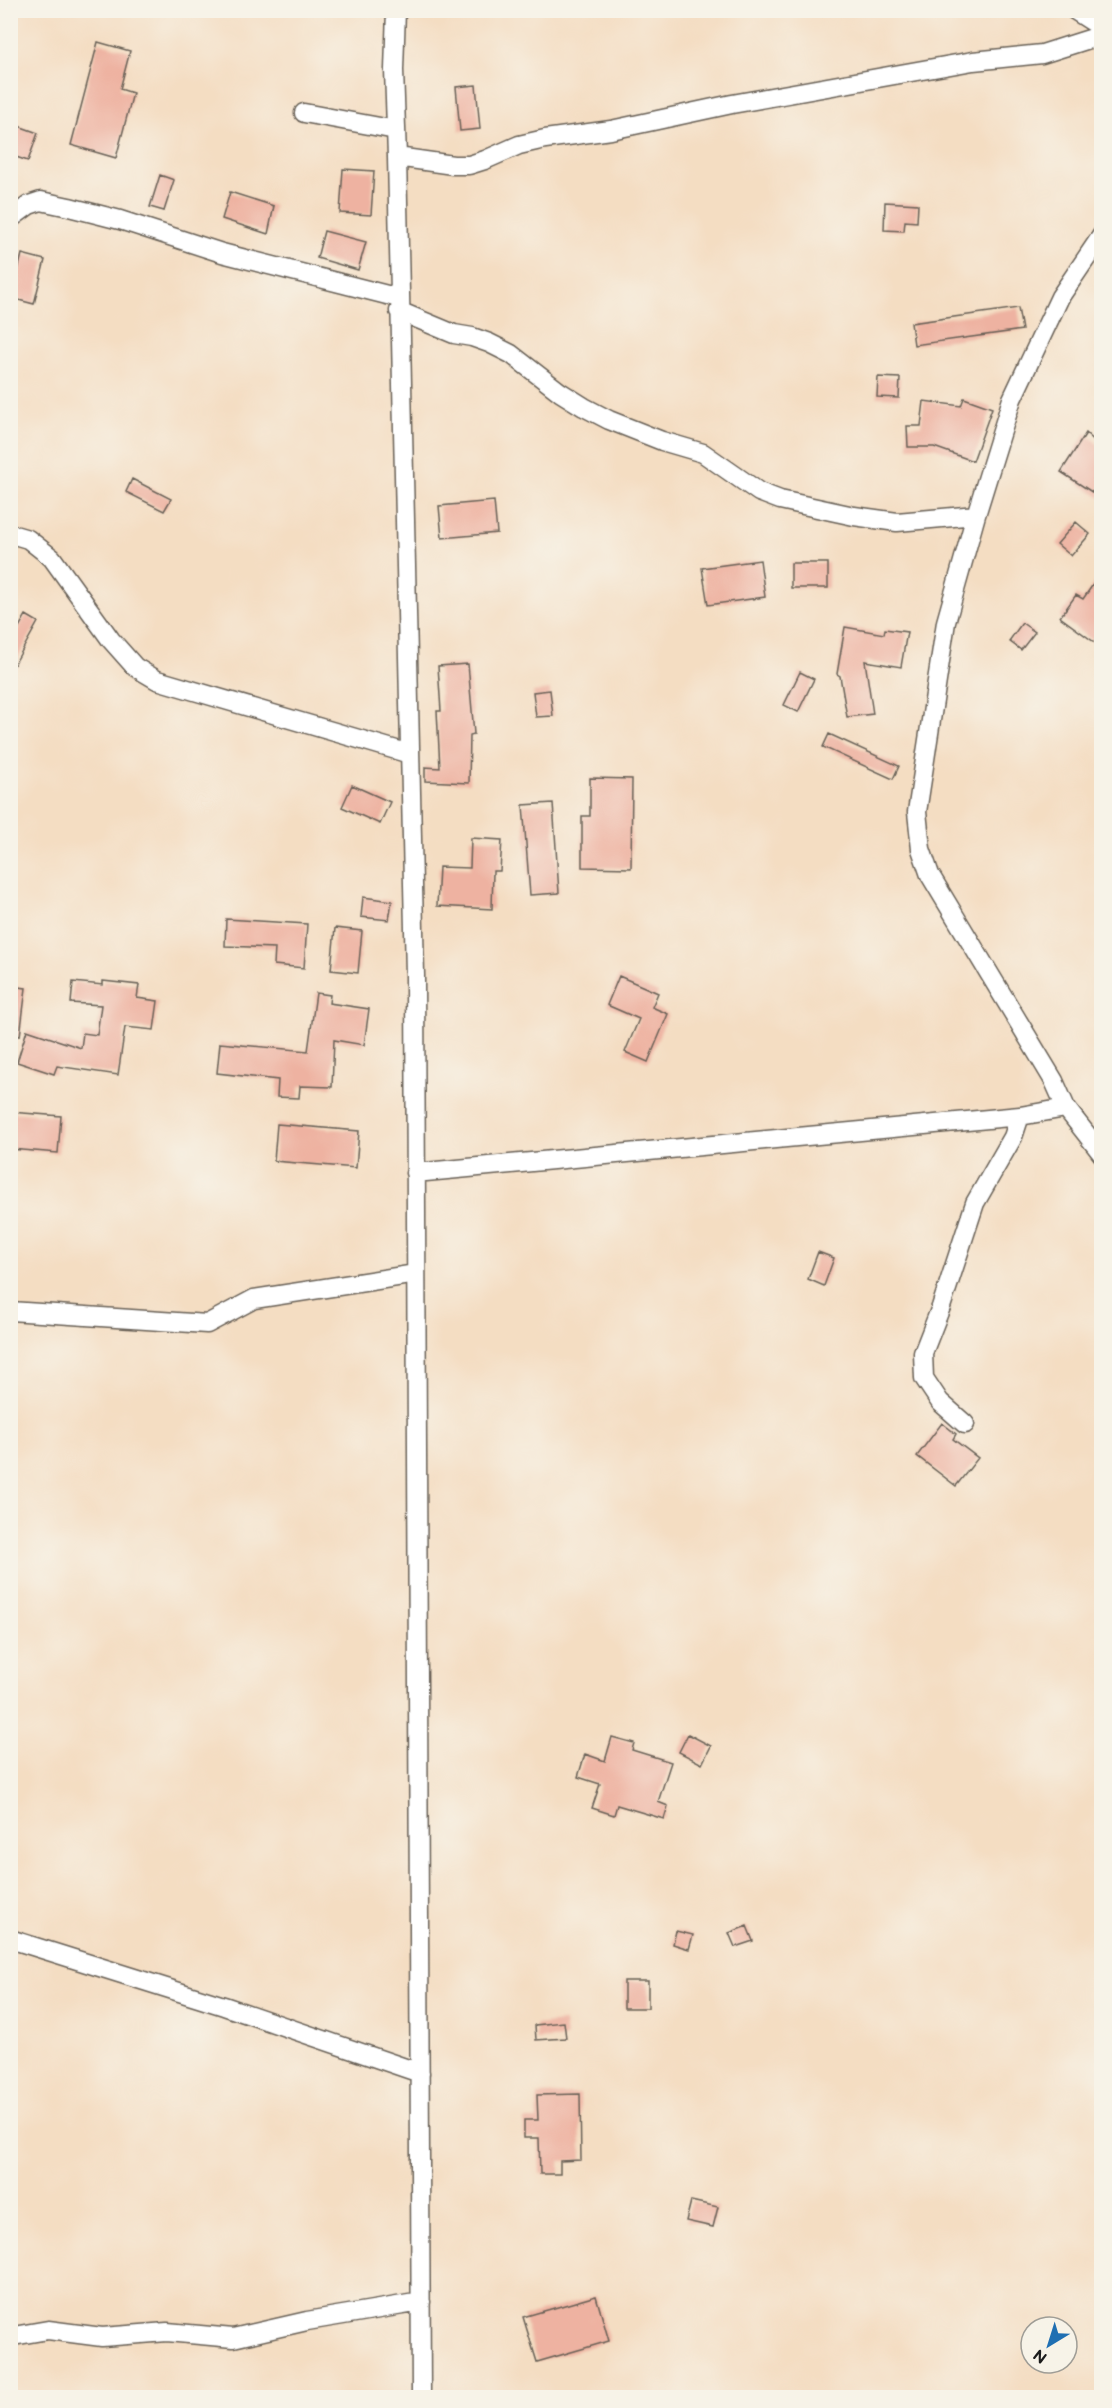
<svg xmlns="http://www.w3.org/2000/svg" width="1112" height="2408" viewBox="0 0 1112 2408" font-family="'Balsamiq Sans',sans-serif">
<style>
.building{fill:#eeb2a1}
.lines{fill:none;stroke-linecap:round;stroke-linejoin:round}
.minor-casing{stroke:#686056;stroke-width:21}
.minor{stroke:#fff;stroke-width:18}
</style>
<rect width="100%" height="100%" fill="#f7f3e8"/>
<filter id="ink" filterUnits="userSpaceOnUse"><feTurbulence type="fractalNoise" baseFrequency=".0167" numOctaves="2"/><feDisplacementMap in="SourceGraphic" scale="12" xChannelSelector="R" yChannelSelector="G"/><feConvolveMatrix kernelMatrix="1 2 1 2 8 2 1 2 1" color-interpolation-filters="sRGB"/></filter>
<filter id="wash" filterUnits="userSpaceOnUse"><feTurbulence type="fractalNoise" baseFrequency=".008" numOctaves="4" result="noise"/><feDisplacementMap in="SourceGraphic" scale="24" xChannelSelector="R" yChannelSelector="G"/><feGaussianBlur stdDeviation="1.35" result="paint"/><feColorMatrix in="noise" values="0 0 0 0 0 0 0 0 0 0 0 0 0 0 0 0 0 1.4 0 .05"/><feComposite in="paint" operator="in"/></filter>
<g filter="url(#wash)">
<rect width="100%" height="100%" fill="#f4ddc2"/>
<g id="blocks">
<path class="building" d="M98,42L130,51L120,89L133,93L116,158L71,145Z
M476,85L480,129L460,131L456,87Z
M10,123L38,133L28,161L10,155Z
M343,169L374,171L371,215L340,213Z
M160,175L174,180L164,211L150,207Z
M230,192L274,206L268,234L222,219Z
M885,202L918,204L917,222L905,221L904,231L884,230Z
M324,231L366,242L358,270L317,258Z
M22,254L45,260L34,304L11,298Z
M1018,308L1022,330L914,345L911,323Z
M878,377L900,378L899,398L877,397Z
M964,398L992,408L973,461L934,447H908L907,426H921L924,401L961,406Z
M1086,433L1101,447V498L1061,472Z
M132,479L171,499L164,511L126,492Z
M494,501L497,533L442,538L439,506Z
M1076,522L1090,534L1071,556L1057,544Z
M760,560L765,597L708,605L702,568Z
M791,563H828V588H791Z
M1101,573V647L1060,617L1076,595L1083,599Z
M26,615L38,622L10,672V643Z
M1022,623L1035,632L1021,650L1009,641Z
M845,627L884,634L885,629L907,632L901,667L865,661L873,714L847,717L840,676L837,674Z
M468,664L474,734L470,735L469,783L425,781V767L440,768L437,711H441L438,666Z
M800,672L814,679L798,712L784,705Z
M550,690L553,716L536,717L533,692Z
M829,734L899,766L893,779L823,747Z
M590,778L632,779L631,868L582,867V816H590Z
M352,785L390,802L380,824L342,807Z
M553,803L559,893L530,895L523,805Z
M471,838L502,840L500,871H493L492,909L437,906L439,867L470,868Z
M363,897L392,901L389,920L361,917Z
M226,919L307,924L304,968L274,965L275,948L225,946Z
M335,928L362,931L358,973L331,970Z
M619,976L658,993L652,1007L668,1014L648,1062L625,1052L639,1019L607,1005Z
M103,981L139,985L137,998L158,1001L154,1030L125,1027L118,1075L57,1066L54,1074L17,1062L27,1030L81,1048L83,1033L97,1035L101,1005L71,1003L73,982L103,985Z
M10,986L26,988L20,1036H10Z
M316,993L330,995L329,1003L369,1009L364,1045L334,1040L332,1087L300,1086L299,1098L277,1097L278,1080L217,1073L220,1043L308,1051Z
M10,1112L61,1116L58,1153L10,1149Z
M277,1124L359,1131L356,1168L274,1161Z
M818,1252L834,1258L824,1286L808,1279Z
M942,1423L956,1434L953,1439L978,1458L956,1486L917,1456Z
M688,1734L711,1746L702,1764L679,1752Z
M612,1737L634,1743L632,1750L671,1762L658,1802L668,1806L664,1819L617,1805L614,1815L592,1808L600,1784L578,1777L585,1754L605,1761Z
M747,1926L753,1941L735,1947L729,1933Z
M676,1931L693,1935L689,1949L673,1944Z
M624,1981H648V2008H624Z
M564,2022L566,2038L536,2040L535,2025Z
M580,2094L581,2160L560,2161V2174H540L539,2138H524V2120H538L537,2095Z
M691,2201L718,2207L713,2227L686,2221Z
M596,2296L609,2341L537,2362L523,2317Z"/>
</g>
</g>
<g filter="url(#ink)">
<use href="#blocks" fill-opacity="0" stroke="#686056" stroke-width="1.5"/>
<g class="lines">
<defs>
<path id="minor" d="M396,10L394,70L397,157L415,975L421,2398
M1074,10L1102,28
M304,113L396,130
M397,157L453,165H469L485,160L519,145L545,139L611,130L732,104L973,61L1042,54L1102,35
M10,219L29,205L41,201L69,207L120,220L222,253L399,298
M1102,235L1060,297L1012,399L976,515L946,622L917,812L921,849L930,875L1054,1081L1066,1108L1102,1154
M399,311L454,334L472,337L489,343L511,354L560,392L584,407L609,420L662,441L703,453L759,492L780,500L854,516L897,522L976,515
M11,534L28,539L52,558L111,640L135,667L157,680L410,754
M415,1173L1020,1116L1066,1108
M10,1311L207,1324L254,1299L416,1274
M965,1424L940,1402L924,1378L923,1353L941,1307L975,1203L1013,1137L1020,1116
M10,1939L224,2006L420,2073
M19,2335L48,2330L102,2337L167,2332L233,2338L307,2321L421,2302"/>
</defs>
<use href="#minor" class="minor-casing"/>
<use href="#minor" class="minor"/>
</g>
</g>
<rect width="1112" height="2408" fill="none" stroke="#f7f3e8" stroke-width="36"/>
<g transform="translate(1049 2345) rotate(218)"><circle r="28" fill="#f7f3e8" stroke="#9f9d96" stroke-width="1.5"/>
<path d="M0-4.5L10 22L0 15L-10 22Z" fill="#1f6fb2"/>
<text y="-9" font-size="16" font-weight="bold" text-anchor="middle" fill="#1c1c1c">N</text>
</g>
</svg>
